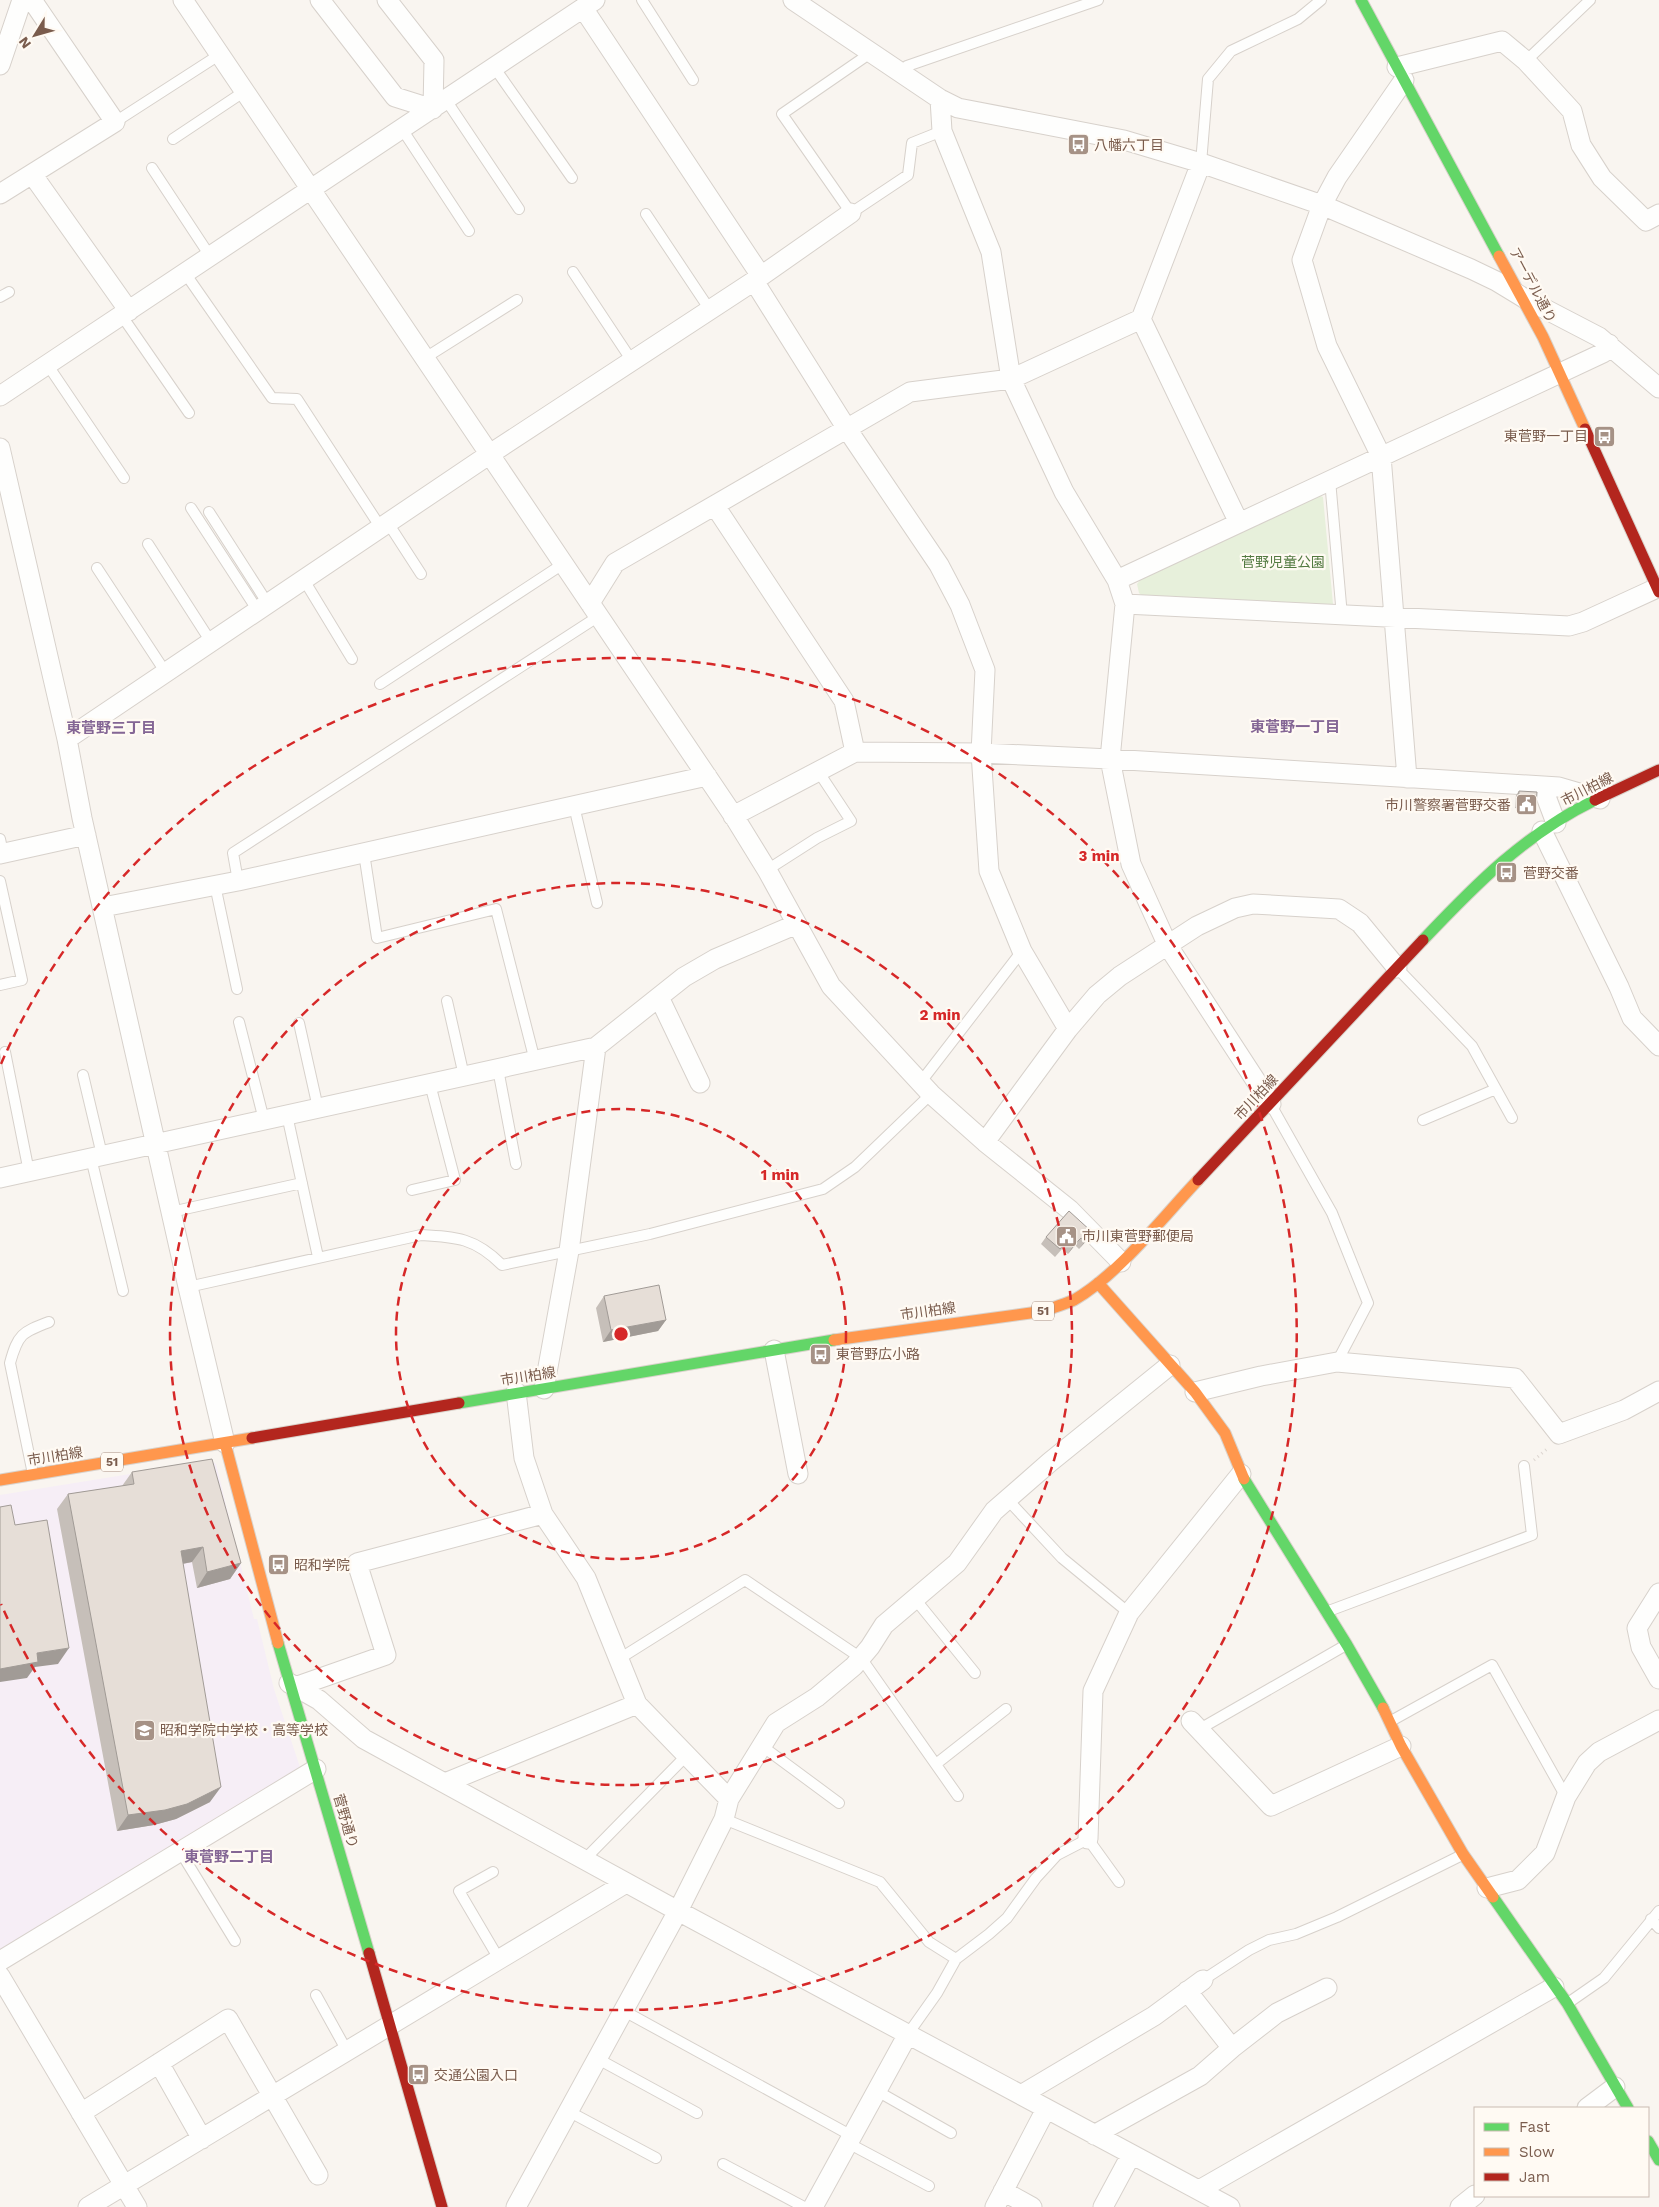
<svg xmlns="http://www.w3.org/2000/svg" width="1659" height="2207" viewBox="0 0 1659 2207" font-family="'Work Sans','Noto Sans JP',sans-serif">
<style>
.education{fill:#f6eef6}
.green{fill:#e7f0db}
.lines{fill:none;stroke-linecap:round;stroke-linejoin:round}
.lane-casing{stroke:#d7d1cb;stroke-width:12}
.street-casing{stroke:#d7d1cb;stroke-width:21}
.fast-casing{stroke:#d9d2cb;stroke-width:13}
.slow-casing{stroke:#d9d2cb;stroke-width:13}
.jam-casing{stroke:#d9d2cb;stroke-width:13}
.path{stroke:#dcd5d0;stroke-width:3;stroke-dasharray:1 4;stroke-linecap:butt}
.lane{stroke:#fefefd;stroke-width:10}
.street{stroke:#fefefd;stroke-width:19}
.fast{stroke:#63d668;stroke-width:11}
.slow{stroke:#ff974d;stroke-width:11}
.jam{stroke:#b3261e;stroke-width:11}
.wall{fill:#c6bfb9}
.shaded-wall{fill:#a19b96}
.building{fill:#e6ded7;stroke:#a19b96}
.ring{fill:none;stroke:#d62828;stroke-width:2.5;stroke-dasharray:9 6}
.labels{text-anchor:middle;dominant-baseline:central;stroke-width:4.5;stroke-linejoin:round;paint-order:stroke}
.shield{fill:#fffaf3;stroke:#a28b7f;stroke-width:1}
.shield-label{font-size:12px;font-weight:bold;fill:#7a5c4d}
.poi-label{font-size:14px;fill:#7a5c4d;stroke:#fffaf3;text-anchor:start}
.street-label{font-size:14px;fill:#7a5c4d;stroke:#fffaf3}
.park-label{font-size:14px;fill:#537a41;stroke:#fffaf3}
.neighbourhood-label{font-size:15px;font-weight:bold;fill:#846695;stroke:#fffaf3}
.centre{fill:#d62828;stroke:#fffaf3;stroke-width:2.5}
.ring-label{font-size:15px;text-anchor:middle;font-weight:bold;fill:#d62828;stroke:#fffaf3;stroke-width:4.5;stroke-linejoin:round;paint-order:stroke}
</style>
<rect width="100%" height="100%" fill="#f9f5f0"/>
<path class="education" d="M211,1461L216,1464L254,1619H257L274,1689L301,1770L0,1952V1495Z"/>
<path class="green" d="M1318,495L1323,497L1333,604L1327,610L1146,599L1139,593L1137,584L1143,577Z"/>
<g class="lines">
<defs>
<path id="lane" d="M642,0L693,80
M872,52L782,114L851,213L908,175L912,143L942,131
M1526,61L1590,0
M494,67L572,178
M900,71L907,66L1098,0
M446,100L519,209
M115,122L219,55
M402,129L469,231
M173,139L245,91
M1201,163L1208,79L1231,51L1298,19L1321,0
M152,168L210,256
M646,214L710,310
M573,272L632,361
M185,273L272,398L297,399L381,528
M0,297L9,292
M122,316L189,413
M425,358L517,300
M47,364L124,478
M1330,480L1342,616
M191,508L258,611
M209,512L268,604
M388,523L421,574
M148,544L211,642
M97,568L166,673
M304,580L352,659
M380,684L563,564
M574,806L597,903
M0,839L3,853
M364,853L377,938L496,909L535,1061
M767,870L817,838L851,821L818,771
M0,881L22,980L0,985
M238,881L233,853L599,616
M215,885L237,989
M1398,969L1472,1046L1512,1118
M447,1001L464,1076
M239,1022L264,1120
M299,1023L318,1108
M5,1052L29,1172
M498,1069L516,1164
M83,1075L102,1155
M920,1083L1022,951
M1271,1105L1332,1213L1368,1303L1337,1362
M287,1115L318,1257
M1423,1120L1496,1089
M91,1158L123,1291
M412,1190L455,1180L430,1084
M171,1212L302,1183
M188,1287L421,1235C457,1237 475,1238 502,1265L650,1234L823,1189L855,1167L931,1094
M33,1474L10,1363C18,1334 22,1332 49,1322
M1008,1500L1062,1558L1129,1613
M915,1599L975,1673
M1326,1612L1532,1535L1524,1466
M619,1659L745,1580L861,1658L958,1796
M1391,1721L1492,1665L1566,1797
M1198,1730L1346,1645
M762,1746L839,1803
M936,1764L1006,1709
M724,1819L880,1882L929,1942L956,1959
M180,1851L235,1941
M584,1860L686,1756
M493,1872L459,1891L499,1959
M1651,1919L1659,1928
M1203,1980L1249,1950L1269,1940L1296,1934L1337,1917L1462,1855
M316,1995L347,2051
M1568,2003L1604,1978L1659,1911
M624,2011L852,2136
M908,2034L937,1993L956,1959L989,1934L1007,1918L1036,1878L1057,1855L1088,1839L1119,1882
M598,2059L697,2113
M877,2091L951,2133
M568,2111L656,2158
M848,2143L929,2186
M723,2164L804,2207"/>
<path id="street" d="M183,0L735,818L767,870L831,986L931,1094L985,1142L1070,1210L1121,1262
M320,0L395,97L433,109L434,60L387,0
M793,0L940,99L958,108L1124,140L1201,163L1322,205L1471,269L1496,281L1524,298L1599,337L1659,388
M583,8L761,276
M0,65L22,0
M1397,67L1502,41L1526,61L1572,111L1581,145L1602,178L1646,221L1659,214
M1404,80L1337,177L1322,205L1302,260L1327,346L1381,456L1407,778
M940,99L942,131L991,252L1011,379L1064,492L1117,580L1125,604L1110,759L1131,864L1168,946L1271,1104
M1201,163L1141,319L1239,523
M32,174L129,311
M0,194L115,122L32,0
M754,281L847,429L939,565L960,605L985,670L981,753L989,871L1022,951L1068,1029
M0,396L595,0
M0,448L67,739L82,818L188,1287L225,1443
M715,506L844,701L855,752
M1117,580L1603,353L1609,344
M590,603L615,563L910,392L1011,379L1141,319
M1125,604L1569,626L1583,622L1657,588
M67,739L490,454L754,281L851,213
M1542,786L1556,823
M733,816L855,752L981,753L1110,759L1559,787L1600,799
M1542,831L1619,987L1632,1018L1659,1046
M0,854L86,835
M103,907L238,881L707,776
M659,997L700,1083
M985,1142L1068,1029L1097,995L1120,976L1197,926L1235,908L1253,904L1339,909L1360,923L1397,968
M0,1178L596,1047L684,977L715,959L797,924
M774,1350L798,1474
M544,1389L569,1251L596,1047
M516,1392L524,1458L543,1514L586,1578L637,1704L729,1799
M1195,1392L1261,1376L1337,1362L1515,1378L1559,1434L1624,1410L1659,1391
M1659,1593L1637,1628L1641,1647L1659,1679
M289,1683L319,1700L364,1739L678,1911L1230,2207
M295,1687L386,1655L357,1563L543,1514
M1191,1721L1271,1806L1401,1746
M445,1783L637,1704
M1088,1839L1093,1691L1129,1613L1241,1474
M1487,1888L1518,1880L1545,1853L1566,1797L1587,1763L1599,1752L1659,1720
M0,1961L316,1769
M0,1976L137,2207
M1232,2048L1277,2013L1327,1988
M159,2063L202,2139
M1021,2095L1154,2016L1203,1980
M1587,2108L1615,2087
M81,2113L228,2019L318,2175
M1094,2135L1200,2076L1232,2048L1187,1991
M1199,2190L1554,1987
M1003,2191L1032,2207
M88,2207L626,1883
M516,2207L678,1911L724,1819L729,1799L776,1723L817,1697L854,1666L870,1647L884,1625L957,1563L994,1511L1050,1462L1170,1365
M813,2207L908,2034
M995,2207L1046,2109
M1103,2207L1131,2155
M1460,2207L1475,2195"/>
<path id="fast" d="M1361,0L1499,256
M1423,940C1476,884 1525,834 1595,800
M459,1403L834,1340
M1244,1479L1347,1645L1383,1708
M278,1643L369,1953
M1493,1897L1567,2003L1628,2108
M1648,2141L1659,2160"/>
<path id="slow" d="M1499,256L1543,337L1585,429
M1098,1283L1195,1392L1225,1433L1244,1479
M834,1340L1045,1311C1054,1307 1065,1304 1074,1300C1118,1275 1163,1217 1198,1180
M225,1443L278,1643
M0,1480L252,1438
M1383,1708L1401,1746L1463,1854L1493,1897"/>
<path id="jam" d="M1585,429L1659,592
M1595,800L1659,770
M1198,1180L1423,940
M252,1438L459,1403
M369,1953L442,2207"/>
</defs>
<use href="#lane" class="lane-casing"/>
<use href="#street" class="street-casing"/>
<use href="#fast" class="fast-casing"/>
<use href="#slow" class="slow-casing"/>
<use href="#jam" class="jam-casing"/>
<path class="path" d="M1534,1460L1548,1448"/>
<use href="#lane" class="lane"/>
<use href="#street" class="street"/>
<use href="#fast" class="fast"/>
<use href="#slow" class="slow"/>
<use href="#jam" class="jam"/>
</g>
<path class="wall" d="M1519,791L1533,810L1515,808L1516,795Z
M1069,1211L1087,1240L1079,1249L1075,1245L1068,1254L1062,1249L1055,1257L1041,1244L1046,1237Z
M604,1296L666,1320L658,1331L603,1342L596,1308Z
M132,1472L241,1563L230,1579L197,1588L192,1562L183,1564L210,1802L176,1819L154,1825L117,1831L57,1509L68,1494L122,1486Z"/>
<path class="shaded-wall" d="M1518,804L1536,806L1533,810L1515,808Z
M1092,1232L1087,1240L1079,1249L1085,1241Z
M1081,1238L1075,1245L1068,1254L1073,1246Z
M666,1320L658,1331L603,1342L611,1330Z
M203,1547L192,1562L170,1566L181,1551Z
M241,1563L230,1579L197,1588L207,1572Z
M69,1648L58,1664L35,1667L27,1678L0,1682V1669L37,1653Z
M221,1787L210,1802L176,1819L154,1825L117,1831L128,1815Z"/>
<path class="building" d="M1519,791L1537,792L1536,806L1518,804Z
M1069,1211L1092,1232L1085,1241L1081,1238L1073,1246L1067,1241L1060,1249L1046,1237Z
M659,1285L666,1320L611,1330L604,1296Z
M212,1459L241,1563L207,1572L203,1547L181,1551L221,1787L187,1804L165,1810L128,1815L68,1494L134,1484L132,1472Z
M11,1505L15,1525L47,1520L69,1648L37,1653L38,1662L0,1669V1507Z"/>
<g class="ring">
<circle cx="621" cy="1334" r="225"/>
<circle cx="621" cy="1334" r="451"/>
<path d="M1 1064A676 676 0 1 1 1 1604"/>
</g>
<defs>
<symbol id="bus-square" viewBox="-11 -11 22 22"><rect x="-9" y="-9" width="18" height="18" rx="4" fill="#a69286" stroke="#fffaf3"/><path d="M-5-6H5V4H4V6H2V4H-2V6H-4V4H-5ZM-3.5-4V0h7V-4ZM-3.5 1.2v1.5H-2V1.2ZM2 1.2v1.5H3.5V1.2Z" fill="#fff"/></symbol>
<symbol id="civic-square" viewBox="-11 -11 22 22"><rect x="-9" y="-9" width="18" height="18" rx="4" fill="#a69286" stroke="#fffaf3"/><path d="M-.6-6.5H3V-4.5H.6V-3L4-1V1h2V6H-6V1h2V-1L-.6-3ZM-1.2 2.5V6h2.4V2.5Z" fill="#fff"/></symbol>
<symbol id="school-square" viewBox="-11 -11 22 22"><rect x="-9" y="-9" width="18" height="18" rx="4" fill="#a69286" stroke="#fffaf3"/><path d="M0-5L7-2L0 1L-7-2ZM-4 1L0 2.5L4 1V4Q0 6-4 4Z" fill="#fff"/></symbol>
</defs>
<g fill-rule="evenodd">
<use href="#bus-square" x="1066" y="132" width="25" height="25"/>
<use href="#bus-square" x="1592" y="424" width="25" height="25"/>
<use href="#civic-square" x="1514" y="792" width="25" height="25"/>
<use href="#bus-square" x="1494" y="860" width="25" height="25"/>
<use href="#civic-square" x="1054" y="1224" width="25" height="25"/>
<use href="#bus-square" x="808" y="1342" width="25" height="25"/>
<use href="#bus-square" x="266" y="1552" width="25" height="25"/>
<use href="#school-square" x="132" y="1718" width="25" height="25"/>
<use href="#bus-square" x="406" y="2062" width="25" height="25"/>
</g>
<g class="labels">
<g class="shield">
<rect x="1032" y="1301.5" width="22" height="19" rx="4"/>
<rect x="101" y="1452.5" width="22" height="19" rx="4"/>
</g>
<g class="shield-label">
<text x="1043" y="1311">51</text>
<text x="112" y="1462">51</text>
</g>
<g class="poi-label">
<text x="1094" y="145">八幡六丁目</text>
<text x="1588" y="436" text-anchor="end">東菅野一丁目</text>
<text x="1511" y="805" text-anchor="end">市川警察署菅野交番</text>
<text x="1523" y="873">菅野交番</text>
<text x="1082" y="1236">市川東菅野郵便局</text>
<text x="836" y="1354">東菅野広小路</text>
<text x="294" y="1565">昭和学院</text>
<text x="160" y="1730">昭和学院中学校・高等学校</text>
<text x="434" y="2075">交通公園入口</text>
</g>
<g class="street-label">
<text transform="translate(1533 285) rotate(62)">アーデル通り</text>
<text transform="translate(1587 789) rotate(-27)">市川柏線</text>
<text transform="translate(1256 1097) rotate(-47)">市川柏線</text>
<text transform="translate(928 1311) rotate(-8)">市川柏線</text>
<text transform="translate(528 1376) rotate(-9)">市川柏線</text>
<text transform="translate(55 1456) rotate(-9)">市川柏線</text>
<text transform="translate(346 1821) rotate(74)">菅野通り</text>
</g>
<g class="park-label">
<text x="1283" y="562">菅野児童公園</text>
</g>
<g class="neighbourhood-label">
<text x="1295" y="727">東菅野一丁目</text>
<text x="111" y="728">東菅野三丁目</text>
<text x="229" y="1857">東菅野二丁目</text>
</g>
</g>
<circle cx="621" cy="1334" r="8" class="centre"/>
<g class="ring-label">
<text x="1099" y="861">3 min</text>
<text x="940" y="1020">2 min</text>
<text x="780" y="1180">1 min</text>
</g>
<rect x="1474" y="2107" width="175" height="90" fill="#fffaf3" stroke="#cabbb1"/>
<rect x="1484" y="2123" width="25" height="8" fill="#63d668" stroke="#cabbb1"/>
<text x="1519" y="2132" font-size="15" fill="#7a5c4d">Fast</text>
<rect x="1484" y="2148" width="25" height="8" fill="#ff974d" stroke="#cabbb1"/>
<text x="1519" y="2157" font-size="15" fill="#7a5c4d">Slow</text>
<rect x="1484" y="2173" width="25" height="8" fill="#b3261e" stroke="#cabbb1"/>
<text x="1519" y="2182" font-size="15" fill="#7a5c4d">Jam</text>
<g transform="translate(35 35) rotate(233)" stroke="#fffaf3" stroke-width="4" paint-order="stroke">
<path d="M0-4L9 19L0 12L-9 19Z" fill="#7a5c4d"/>
<text y="-8" font-size="14" font-weight="bold" text-anchor="middle" fill="#7a5c4d">N</text>
</g>
</svg>
